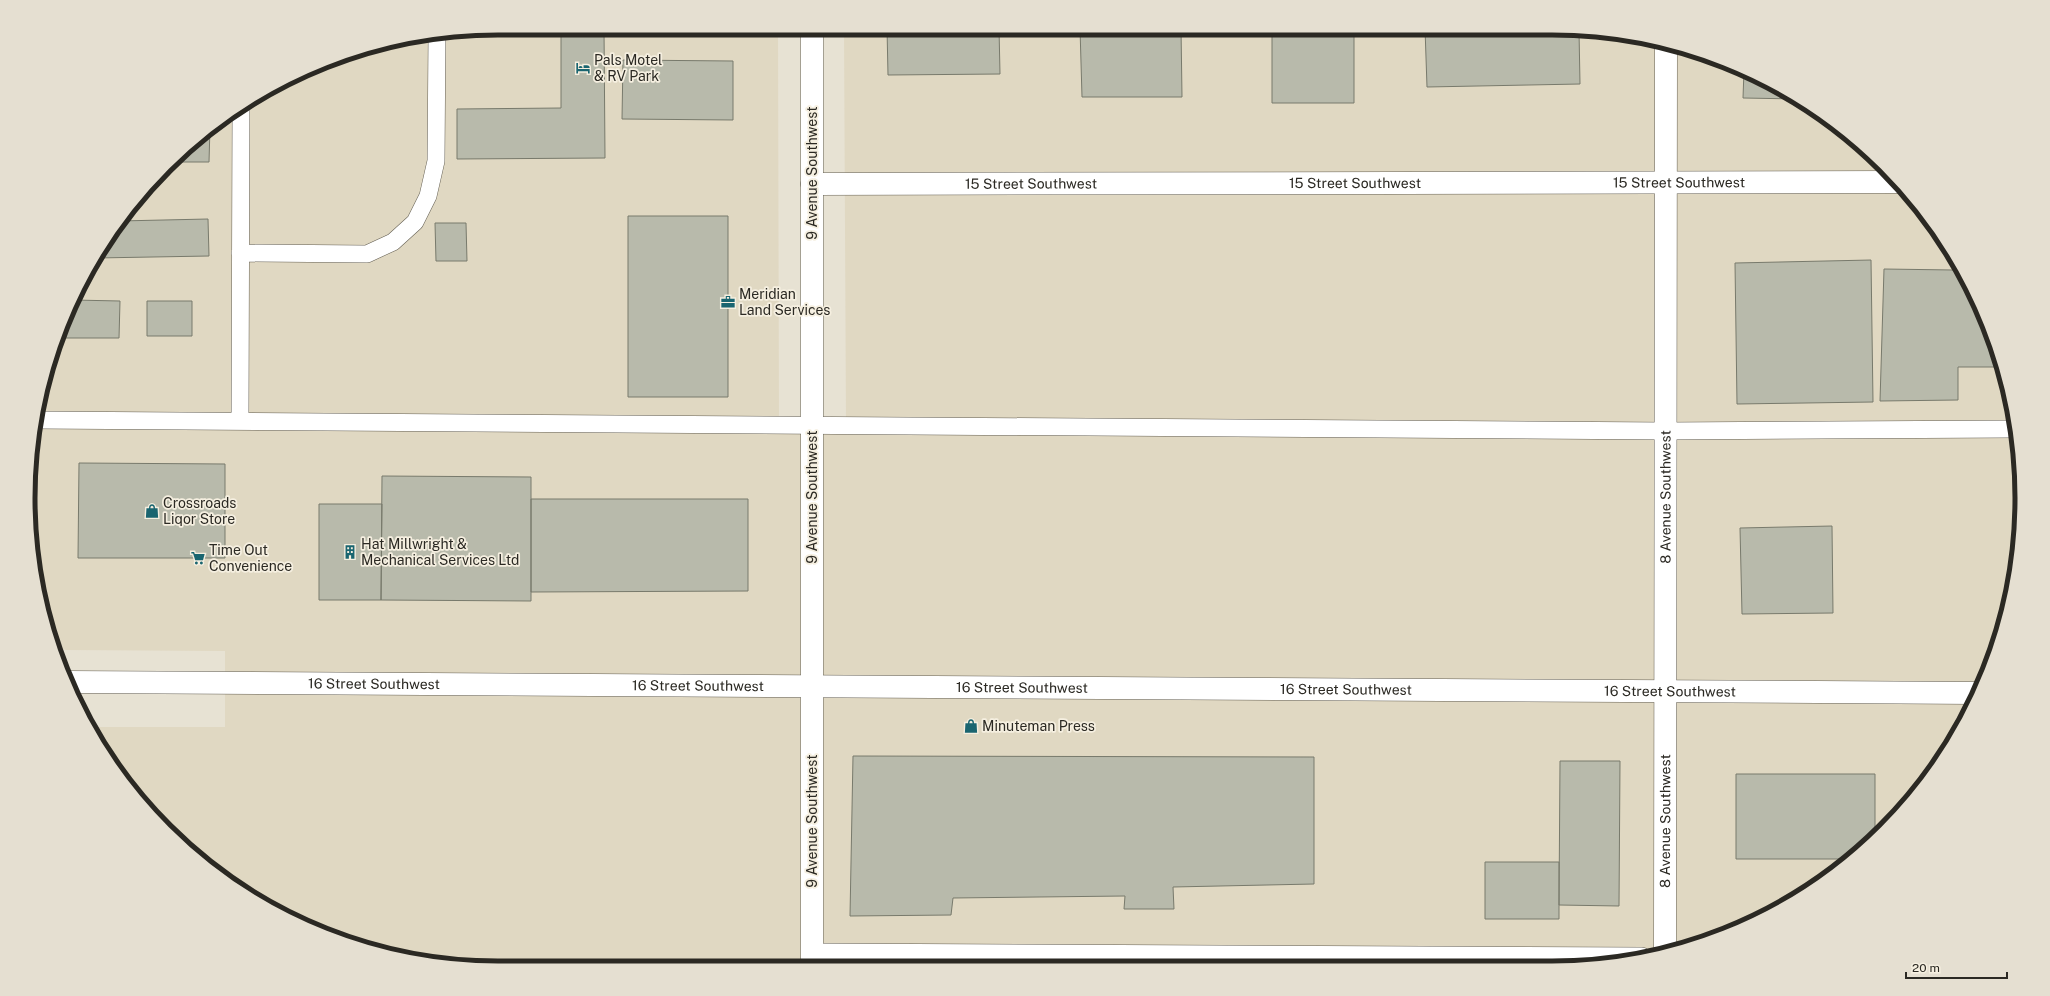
<svg xmlns="http://www.w3.org/2000/svg" width="2050" height="996" viewBox="0 0 2050 996" font-family="'Public Sans',sans-serif">
<style>
.built{fill:#e0d8c2}
.building{fill:#b8baab;stroke:#787a6c}
.lines{fill:none;stroke-linecap:round;stroke-linejoin:round}
.lane-casing{stroke:#635e52;stroke-width:18}
.street-casing{stroke:#635e52;stroke-width:23}
.lane{stroke:#fff;stroke-width:17}
.street{stroke:#fff;stroke-width:22}
.labels{text-anchor:middle;dominant-baseline:central;stroke-width:3.5;stroke-linejoin:round;paint-order:stroke}
.poi-label{font-size:14px;fill:#2b2923;stroke:#f5efe0;text-anchor:start}
.street-label{font-size:14px;fill:#2b2923;stroke:#f5efe0}
.rim{fill:none;stroke:#2b2923;stroke-width:5}
</style>
<rect width="100%" height="100%" fill="#e7e2d3"/>
<path class="built" d="M498,28H778L779,425H846L844,28H1552L1644,37L1732,64L1813,107L1885,166L1943,237L1986,318L2013,407L2022,498L2013,590L1986,678L1925,784L1838,871L1732,932L1614,964L498,968L406,959L318,932L237,889L166,830L125,784L89,727H225V651L66,650L52,645L32,560L28,498L37,406L64,318L107,237L145,188L212,125L263,91L347,53L407,37Z"/>
<path class="building" d="M561,28H604L605,158L457,159V109L561,108Z
M887,28H999L1000,74L888,75Z
M1080,28H1181L1182,97H1082Z
M1272,28H1354V103H1272Z
M1425,28H1552L1579,31L1580,84L1427,87Z
M623,60L733,61V120L622,119Z
M1744,70L1798,99L1743,98Z
M210,127L209,162H173Z
M628,216H728V397H628Z
M208,219L209,256L96,258L107,237L119,221Z
M435,223H466L467,261H436Z
M1954,257L1986,318L2001,367H1958V400L1880,401L1884,269L1953,270Z
M1871,260L1873,402L1737,404L1735,263Z
M73,300L120,301L119,338H58L64,318Z
M147,301H192V336H147Z
M79,463L225,464V558H78Z
M382,476L531,477V601L381,600Z
M531,499H748V591L531,592Z
M319,504H382L381,600H319Z
M1832,526L1833,613L1742,614L1740,528Z
M853,756L1314,757V884L1173,887L1174,909H1124L1125,896L953,898L951,915L850,916Z
M1560,761H1620L1619,906L1559,905Z
M1736,774H1875V834L1850,859H1736Z
M1485,862H1559V919H1485Z"/>
<g class="lines">
<defs>
<path id="lane" d="M240,253L367,254L393,242L415,222L428,196L436,161L437,34
M36,420L1666,431L2015,429
M240,421L241,106
M812,952L1642,956"/>
<g id="street">
<path id="s1" d="M812,184L1898,182"/>
<path id="s2" d="M67,682L1977,693"/>
<path id="s3" d="M1665,950L1666,44"/>
<path d="M812,967V28"/>
</g>
</defs>
<use href="#lane" class="lane-casing"/>
<use href="#street" class="street-casing"/>
<use href="#lane" class="lane"/>
<use href="#street" class="street"/>
</g>
<defs>
<symbol id="hotel-bare" viewBox="-9 -9 18 18"><path d="M-6-4.5h1.5V1H6V5H4.5V3h-9V5H-6ZM-4 0a1.8 1.8 0 1 1 3.6 0ZM.5 0V-2.5h3Q6-2.5 6 0Z" fill="#1a6570" stroke="#f5efe0" stroke-width="2.5" paint-order="stroke"/></symbol>
<symbol id="office-bare" viewBox="-9 -9 18 18"><path d="M-6-3h4V-5.5h4V-3h4V5H-6ZM-1-4.5V-3h2v-1.5ZM-6 0V1H6V0Z" fill="#1a6570" stroke="#f5efe0" stroke-width="2.5" paint-order="stroke"/></symbol>
<symbol id="shop-bare" viewBox="-9 -9 18 18"><path d="M-5-2.5h2.3a2.7 3.5 0 0 1 5.4 0H5L5.5 6h-11ZM-1.5-2.5h3a1.5 2.3 0 0 0-3 0Z" fill="#1a6570" stroke="#f5efe0" stroke-width="2.5" paint-order="stroke"/></symbol>
<symbol id="building-bare" viewBox="-9 -9 18 18"><path d="M-4-6H4V6H1V3H-1V6H-4ZM-2.5-4.3h1.7v1.8h-1.7ZM.8-4.3h1.7v1.8H.8ZM-2.5-1h1.7V.8h-1.7ZM.8-1h1.7V.8H.8Z" fill="#1a6570" stroke="#f5efe0" stroke-width="2.5" paint-order="stroke"/></symbol>
<symbol id="supermarket-bare" viewBox="-9 -9 18 18"><path d="M-6-5.5h2.5l.6 2H6L4.5 2H-2.5L-4.4-4H-6ZM-1.5 3.2a1.3 1.3 0 1 0 .1 0ZM3 3.2a1.3 1.3 0 1 0 .1 0Z" fill="#1a6570" stroke="#f5efe0" stroke-width="2.5" paint-order="stroke"/></symbol>
</defs>
<g fill-rule="evenodd">
<use href="#hotel-bare" x="573" y="58" width="20" height="20"/>
<use href="#office-bare" x="718" y="292" width="20" height="20"/>
<use href="#shop-bare" x="142" y="501" width="20" height="20"/>
<use href="#building-bare" x="340" y="542" width="20" height="20"/>
<use href="#supermarket-bare" x="188" y="548" width="20" height="20"/>
<use href="#shop-bare" x="961" y="716" width="20" height="20"/>
</g>
<g class="labels">
<g class="poi-label">
<text x="594" y="60">Pals Motel<tspan x="594" dy="16">&amp; RV Park</tspan></text>
<text x="739" y="294">Meridian<tspan x="739" dy="16">Land Services</tspan></text>
<text x="163" y="503">Crossroads<tspan x="163" dy="16">Liqor Store</tspan></text>
<text x="361" y="544">Hat Millwright &amp;<tspan x="361" dy="16">Mechanical Services Ltd</tspan></text>
<text x="209" y="550">Time Out<tspan x="209" dy="16">Convenience</tspan></text>
<text x="982" y="726">Minuteman Press</text>
</g>
<g class="street-label">
<text transform="translate(812 173) rotate(-90)">9 Avenue Southwest</text>
<text stroke="none"><textPath href="#s1" startOffset="543">15 Street Southwest</textPath></text>
<text stroke="none"><textPath href="#s1" startOffset="867">15 Street Southwest</textPath></text>
<text stroke="none"><textPath href="#s1" startOffset="219">15 Street Southwest</textPath></text>
<text transform="translate(812 497) rotate(-90)">9 Avenue Southwest</text>
<text stroke="none"><textPath href="#s3" startOffset="453">8 Avenue Southwest</textPath></text>
<text stroke="none"><textPath href="#s2" startOffset="307">16 Street Southwest</textPath></text>
<text stroke="none"><textPath href="#s2" startOffset="631">16 Street Southwest</textPath></text>
<text stroke="none"><textPath href="#s2" startOffset="955">16 Street Southwest</textPath></text>
<text stroke="none"><textPath href="#s2" startOffset="1279">16 Street Southwest</textPath></text>
<text stroke="none"><textPath href="#s2" startOffset="1603">16 Street Southwest</textPath></text>
<text transform="translate(812 821) rotate(-90)">9 Avenue Southwest</text>
<text stroke="none"><textPath href="#s3" startOffset="129">8 Avenue Southwest</textPath></text>
</g>
</g>
<path d="M0 0H2050V996H0ZM498 35H1552A463 463 0 0 1 2015 498V498A463 463 0 0 1 1552 961H498A463 463 0 0 1 35 498V498A463 463 0 0 1 498 35Z" fill="#e5dfd1" fill-rule="evenodd"/>
<path class="rim" d="M498 35H1552A463 463 0 0 1 2015 498V498A463 463 0 0 1 1552 961H498A463 463 0 0 1 35 498V498A463 463 0 0 1 498 35Z"/>
<path d="M1906 972v6h101v-6" fill="none" stroke="#2b2923" stroke-width="2"/>
<text x="1912" y="972" font-size="12" fill="#2b2923" stroke="#f5efe0" stroke-width="3" paint-order="stroke">20 m</text>
</svg>
